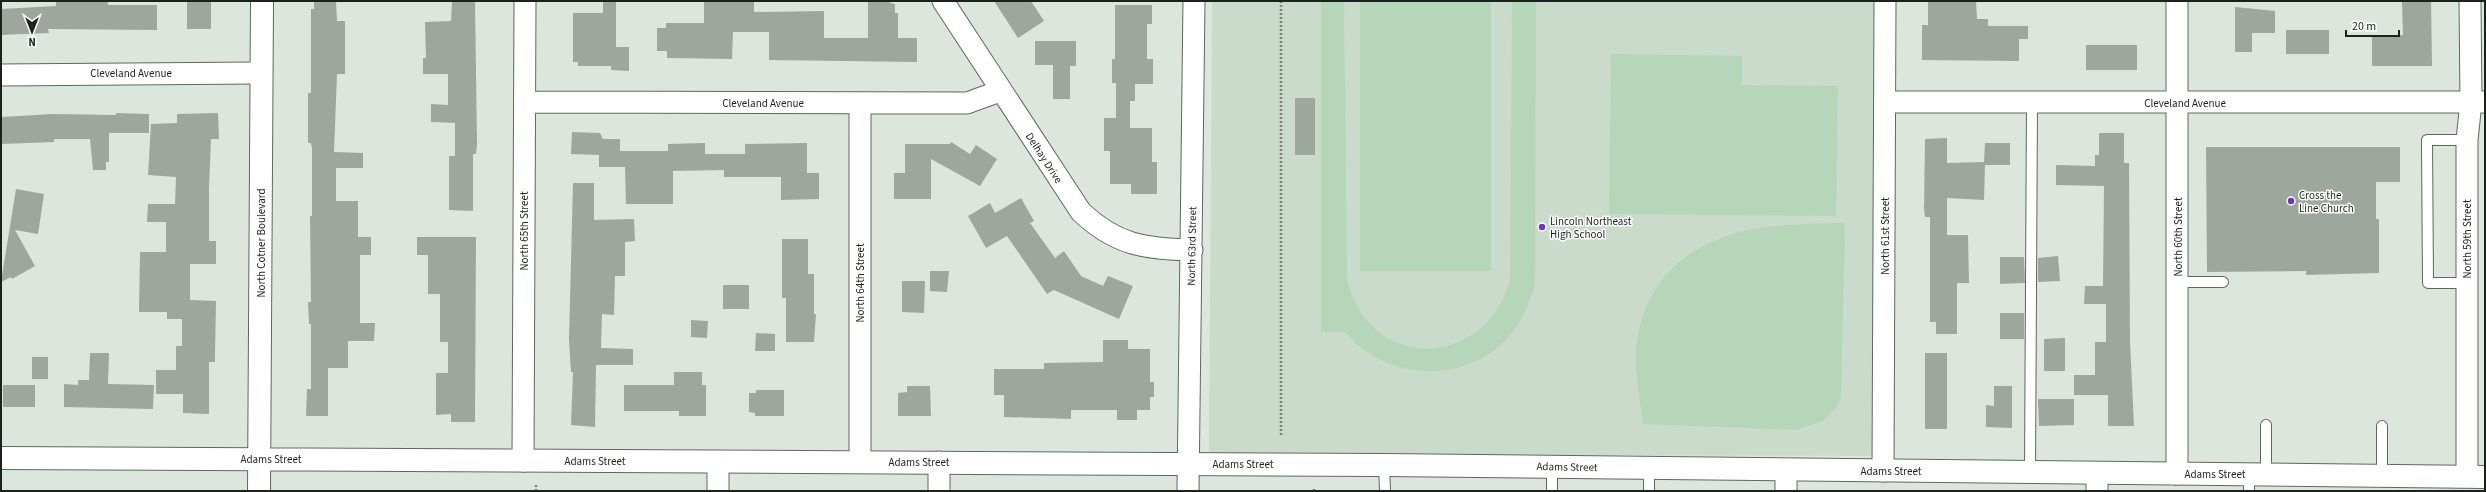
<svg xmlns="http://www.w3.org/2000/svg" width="2486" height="492" viewBox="0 0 2486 492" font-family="'Source Sans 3',sans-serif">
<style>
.built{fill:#cadbcc}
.green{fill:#b5d6b9}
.building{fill:#9da79e}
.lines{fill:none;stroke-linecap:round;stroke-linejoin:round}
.lane-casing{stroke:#5f685f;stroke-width:12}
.street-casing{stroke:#5f685f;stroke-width:23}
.secondary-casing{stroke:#5f685f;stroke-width:24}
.path{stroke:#787f78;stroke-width:2.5;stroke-dasharray:2 2;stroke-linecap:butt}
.lane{stroke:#fff;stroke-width:10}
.street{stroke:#fff;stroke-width:21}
.secondary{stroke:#fff;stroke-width:22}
.poi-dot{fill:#7036ac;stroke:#fff;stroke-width:1.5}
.labels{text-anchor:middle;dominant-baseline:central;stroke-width:3;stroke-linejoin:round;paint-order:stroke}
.street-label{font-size:11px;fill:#1d211d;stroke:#fff}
.poi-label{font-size:11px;fill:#1d211d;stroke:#fff;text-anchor:start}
</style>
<rect width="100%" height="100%" fill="#dce6dc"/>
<path class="built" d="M1212,1H1874L1873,456L1209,454Z"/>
<path class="green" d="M1321,1H1344L1347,278C1366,371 1483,372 1510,281L1512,1H1536L1535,285C1530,299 1526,312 1518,324C1480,385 1390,386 1345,332H1321Z
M1360,1H1491V271H1360Z
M1611,54L1742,56V85L1838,86L1836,216L1609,214Z
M1845,223L1841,397L1836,408L1823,421L1796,430L1643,424C1641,406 1637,386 1636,367C1634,308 1663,260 1719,239C1758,223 1804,224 1845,223Z"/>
<path class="building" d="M76,1H108V5H157V30L48,29L49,33L1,35V9L56,6V2Z
M187,1H211V29H187Z
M314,1H336L337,21H345V74H337L334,152L363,153V168H336V201H358V237H371V255H360V323H375L374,341H348V368H328V416H306L307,389H311V324H309L308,302H311L310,216H312V148L311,143H308V93H311V9H314Z
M452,1H475L477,144L476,154H473V211L449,210V156H455V123L431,122V104L448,105V74H423V58H426L425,22L451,21Z
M603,1H616V47H629V71L611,70V66H578V62H573V13H603Z
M704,1H754V12L824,11V38H868V1H890V3L895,4V13H898V38H917V62L769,60V32H733L732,59L667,58V51H657V28H666V23H704Z
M994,1H1031L1044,21L1018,38Z
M1928,1H1976L1977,19H1988V26H2028V39H2019V61L1922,60V25H1928Z
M2402,1H2431L2432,66H2372V35H2403Z
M1115,5H1152V24H1147V59H1153V84H1135V101H1130V128H1152V162H1157V194H1131V184H1110V151H1104V118H1116V83H1112V59H1115Z
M2235,7L2275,11V33H2252V52H2235Z
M2286,30H2329V54H2286Z
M1035,41H1076V66H1070V99H1053V65H1035Z
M2086,45H2137V70H2086Z
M1295,98H1315V155H1295Z
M116,113L149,114V133H109V162H106V170H93L90,139H54V142L1,144V117L53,114L116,115Z
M218,113L219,139H211L209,188V241H216V264H190V300L216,301L215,354V362H209V414L183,413V394H156V370H176V346H182V319H167V312H139L140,252H166V222H147L148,204H175L176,177L148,175L151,124L177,123V114Z
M572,132L600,133L603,139H620V151H668V144L705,143V154H745V144L807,143V173H819V199L781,200V177H724V170L673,171V204H626L625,167H599V155L571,154Z
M2099,133H2124V163H2129L2130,342L2134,426H2108V395H2074V375H2095V342H2106V304H2084L2085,286H2103L2104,186L2056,185V165L2095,166V155H2099Z
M1947,138V163L1984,162L1985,143H2010V165H1985L1984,200L1947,198V235H1968L1969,283H1957V334H1936V322H1930V217H1925L1924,209L1925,139Z
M951,142L970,154L976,145L997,159L980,186L931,159V199H894V173H905V144H950Z
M2206,147H2400V182H2376V219H2379V273L2306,275V271L2207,272Z
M573,183H594V220L634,219L635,241L625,242V276H615L614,315L602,314L601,348L633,349V365H596L595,427L571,425L573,372H571L569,340Z
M16,189L44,194L38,234L15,230L35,266L12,279L11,277L1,282Z
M1021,198L1034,221L1030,223L1055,258L1064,251L1081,276L1103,286L1108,276L1133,286L1119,319L1054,290L1047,294L1007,236L986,248L968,216L990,203L995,213Z
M417,237H476L475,422H451V414L436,415V373H448V342H440V294H428V255H417Z
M782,239H808V274H814V314H816L814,342H786V298H782Z
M2058,256L2060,281L2038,282V258Z
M2000,257H2024L2025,283L2000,284Z
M930,271H949L947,292L930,291Z
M902,281H925L924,313L902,312Z
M723,285H749V309H723Z
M2000,313H2024V339H2000Z
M691,320L708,321L707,338L691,337Z
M756,333L775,334V351H755Z
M2065,338V371H2044V339Z
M1103,340H1128V349H1150V382H1154V397H1150V410H1137V420H1117V410H1071V419L1004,417V395H994V369H1044V363L1103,362Z
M90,353H109L108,384L154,385L153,409L64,407V384L78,385V380H89Z
M1925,353H1947V429H1925Z
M32,357H48V379H32Z
M674,372H702V385H706V416H679V411H624V385H674Z
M3,385H35V407H3Z
M907,386H930L931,416H898V393L907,392Z
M1994,386H2012V428L1986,427V405L1994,406Z
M756,390H784V416H755V413L749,412V393H756Z
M2038,399H2074V425L2039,426Z"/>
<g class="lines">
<defs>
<path id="lane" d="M2178,282H2223
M2467,283H2428L2427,140H2467
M2266,425V474
M2382,426V475
M1384,465L1385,491
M1649,468V491
M2030,472L2032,103
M2249,474V491
M1552,491V467"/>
<path id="street" d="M943,1L1081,212C1116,245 1145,249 1192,250
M2177,1V474
M1,75L261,73
M525,102L967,103L1000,91
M1885,102H2485
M860,103V462
M523,461L525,1
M718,462V491
M1786,470V491
M1883,471L1885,1
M2467,476V140L2471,102L2470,1
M939,491V462
M1188,491L1194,1
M2097,491V473"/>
<path id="secondary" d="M1,458L1384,465L2485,477
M259,491L262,1"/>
</defs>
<use href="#lane" class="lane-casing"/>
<use href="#street" class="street-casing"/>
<use href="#secondary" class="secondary-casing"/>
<path class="path" d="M1281,435V1
M536,491V483
M1314,491V487
M1623,491V490"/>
<use href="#lane" class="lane"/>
<use href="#street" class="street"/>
<use href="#secondary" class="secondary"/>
</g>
<g class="poi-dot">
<circle cx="2291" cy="201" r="4"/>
<circle cx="1542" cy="227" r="4"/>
</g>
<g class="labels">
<g class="street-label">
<text x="131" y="73">Cleveland Avenue</text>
<text x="763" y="103">Cleveland Avenue</text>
<text x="2185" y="103">Cleveland Avenue</text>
<text transform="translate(1044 158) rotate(57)">Delhay Drive</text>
<text transform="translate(524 231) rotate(-90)">North 65th Street</text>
<text transform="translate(1885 236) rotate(-90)">North 61st Street</text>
<text transform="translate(2178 237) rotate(-90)">North 60th Street</text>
<text transform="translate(2467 239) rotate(-90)">North 59th Street</text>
<text transform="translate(261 243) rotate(-90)">North Cotner Boulevard</text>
<text transform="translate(1192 246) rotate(-89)">North 63rd Street</text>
<text transform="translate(860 283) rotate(-90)">North 64th Street</text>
<text x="271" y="459">Adams Street</text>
<text x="595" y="461">Adams Street</text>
<text x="919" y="462">Adams Street</text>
<text x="1243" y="464">Adams Street</text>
<text transform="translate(1567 467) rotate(1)">Adams Street</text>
<text x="1891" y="471">Adams Street</text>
<text x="2215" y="474">Adams Street</text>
</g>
<g class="poi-label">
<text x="2299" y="195">Cross the<tspan x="2299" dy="13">Line Church</tspan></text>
<text x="1550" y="221">Lincoln Northeast<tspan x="1550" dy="13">High School</tspan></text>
</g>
</g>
<rect width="2486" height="492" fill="none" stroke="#1d211d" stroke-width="4"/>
<g transform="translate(32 32) rotate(180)" stroke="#ffffff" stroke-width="3" paint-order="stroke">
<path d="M0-3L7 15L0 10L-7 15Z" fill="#1d211d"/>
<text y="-6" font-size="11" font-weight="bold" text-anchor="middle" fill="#1d211d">N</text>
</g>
<path d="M2346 30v6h53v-6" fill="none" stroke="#1d211d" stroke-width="2"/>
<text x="2352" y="30" font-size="12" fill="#1d211d" stroke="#ffffff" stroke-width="3" paint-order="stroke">20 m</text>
</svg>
